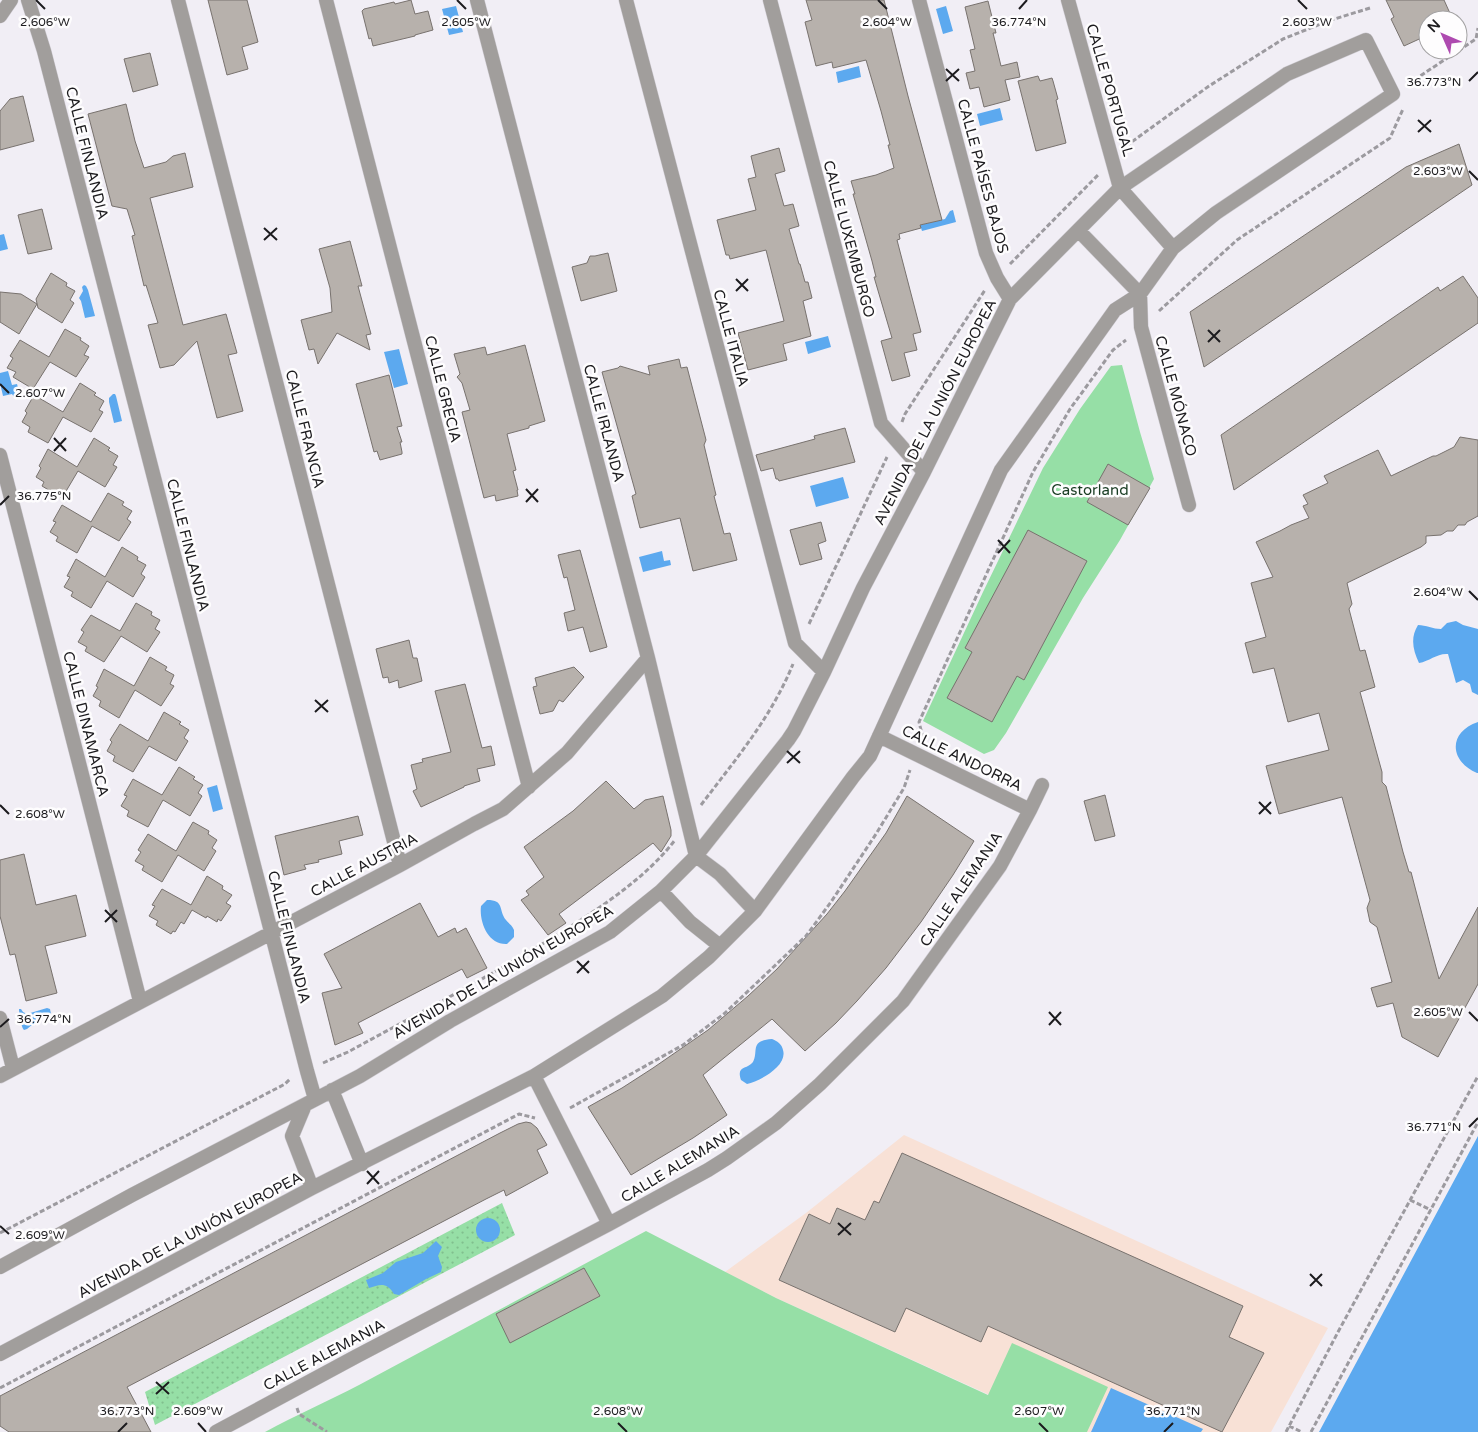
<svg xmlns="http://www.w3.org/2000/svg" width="1478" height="1432" viewBox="0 0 1478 1432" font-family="'Varela Round',sans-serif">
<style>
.education{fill:#f8e1d6}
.grass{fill:url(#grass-dots)}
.park{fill:#96dfa6}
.water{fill:#5ca9ef}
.building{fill:#b7b1ac;stroke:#78726e}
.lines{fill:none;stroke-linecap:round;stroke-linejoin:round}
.minor-casing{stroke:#cfccd3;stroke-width:15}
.path{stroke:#9c9a9f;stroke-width:3;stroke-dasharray:5 2.5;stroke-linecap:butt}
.minor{stroke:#a19e9c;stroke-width:14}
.ticks{fill:none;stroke:#1c1b1e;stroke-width:2}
.labels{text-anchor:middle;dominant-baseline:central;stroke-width:5;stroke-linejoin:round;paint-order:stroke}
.street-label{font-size:15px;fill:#1c1b1e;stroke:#fefdfe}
.park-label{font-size:15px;fill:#193d23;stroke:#fefdfe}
.ticks-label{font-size:12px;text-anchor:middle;fill:#1c1b1e;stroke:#fefdfe;stroke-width:5;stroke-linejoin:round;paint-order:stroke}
</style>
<defs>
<pattern id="grass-dots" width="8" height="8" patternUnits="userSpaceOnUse" patternTransform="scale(1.25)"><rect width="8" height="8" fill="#96dfa6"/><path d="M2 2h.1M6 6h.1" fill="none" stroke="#81bf8e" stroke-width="1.8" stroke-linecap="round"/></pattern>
</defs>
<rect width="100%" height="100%" fill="#f1eef5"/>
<path class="education" d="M904,1135L1328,1328L1271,1432H1071L776,1298L725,1272L806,1213Z"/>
<path class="grass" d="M502,1203L515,1235L155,1425L145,1392Z"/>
<path class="park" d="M1122,365L1140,432L1154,479L1120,540L1083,598L1006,733L994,750L984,754L923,721L983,592L1043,468L1080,409L1111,366Z
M646,1231L776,1298L988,1395L1012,1343L1108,1387L1087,1432H265C296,1415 328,1401 359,1385Z"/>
<path class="water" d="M456,6L463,32L449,35L442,9Z
M946,6L953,31L943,34L936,9Z
M859,66L861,77L838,83L836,72Z
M1000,108L1003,120L980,126L977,114Z
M953,210L956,222L922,231L920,225L945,219L950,211Z
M4,234L8,249L0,251V235Z
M84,285L86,286L88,290L95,316L85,318L81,301L79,298L83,291L82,287Z
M828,336L831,347L808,354L805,342Z
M399,349L408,384L394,388L384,352Z
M8,371L12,385L17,384L20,395L14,397L12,394L3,396L0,383V373Z
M113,394H115L116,396L122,421L114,423L109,402V398Z
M843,477L849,498L816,507L810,486Z
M662,551L664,561L670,560L671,565L643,572L639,557Z
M1456,621L1463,625L1478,629V695L1472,692L1470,684L1463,680L1456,683L1448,654C1437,653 1430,661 1419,663C1413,650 1410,638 1418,625C1426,625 1433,629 1441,629L1447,623Z
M1478,722V773H1477C1449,761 1448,732 1478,722Z
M217,785L223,809L213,812L207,788Z
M487,900C505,900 498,910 506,920C509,924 512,925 514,930V937L507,944C488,945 479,922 481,906Z
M47,1008L50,1009L51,1014L49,1017L39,1019L27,1029L24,1030C21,1027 19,1013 19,1009H21L23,1012L27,1014Z
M772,1039C777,1041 782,1044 783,1050C788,1066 760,1081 747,1084L741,1080C736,1065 747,1070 753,1062C759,1051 749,1041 772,1039Z
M1478,1136V1432H1319Z
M476 1230a12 12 0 1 1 24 0a12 12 0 1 1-24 0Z
M436,1241L442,1247L438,1256L442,1267L441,1272L426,1279L399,1295L394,1294C387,1282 380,1284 369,1288L366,1280L383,1273L396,1262L423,1253Z
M1111,1388L1203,1429L1201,1432H1091Z"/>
<path class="building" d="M208,0H247L258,42L242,47L248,69L227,75Z
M411,0L415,14L428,11L433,30L415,35V36L373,46L371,38L369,39L362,11L364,9L394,2L395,4Z
M806,0H884L908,96L942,220L920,225L921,228L899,234L900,239L897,240L921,332L913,334L917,350L904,353L910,376L892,381L881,341L892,338L874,277H876L872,261L853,194H855L851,181L876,175L894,168L888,145H890L881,111L866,60L833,68L832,62L816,66L805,22L812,20Z
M1386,0H1444L1453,20H1428V35L1404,46L1391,19L1394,17Z
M988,1L996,33H993L1001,66L1017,62L1020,77L1005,80L1010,100L984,107L979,87L970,89L966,73L975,71L970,50L975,49L965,7Z
M150,53L158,85L133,92L124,59Z
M1038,76L1040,81L1052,78L1053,81L1058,99L1056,100L1066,143L1036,151L1018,81Z
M23,96L34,141L0,150V111L10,99Z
M126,104L135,141L144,168L166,162L173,156L185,153L193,187L150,198L183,325L226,314L237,353L228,355L243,411L217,418L197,341L174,365L160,368L148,325L158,323L146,285L144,286L132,236L135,235L127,209L112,206L88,114Z
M1459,144L1472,185L1204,367L1190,312L1406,167Z
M779,148L785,171L775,174L784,206L793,204L799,226L789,229L799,264H800L805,282H808L812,298L803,301L811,336L783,344L787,360L748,370L738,333L784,321L766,250L730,259L729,255H726L717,220L756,210L748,179L756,177L751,156Z
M42,209L52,249L28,254L18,215Z
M350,241L362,286H358L371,334L366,335L370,350L337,333L318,364L314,349L309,350L301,320L332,312L330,288L319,249Z
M608,253L617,291L581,301L572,267L587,263L590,256H595Z
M51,273L67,283L66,286L75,291L70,300L74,303L62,323L38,308L36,299Z
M1463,276L1478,298V323L1234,490L1221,435L1438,287L1440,291Z
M0,292L21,294L37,304L19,334L0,322Z
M65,329L81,338L80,340L89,346L84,355L89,357L76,377L50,362L33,389L13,377L16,372L7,368L13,358L10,356L20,340L49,357Z
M525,345L545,421L529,426V428L507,434L516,470L513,471L518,490H517L518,496L496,501L495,495L484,498L462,412L470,410L462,383L457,377L460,374L454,354L485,347L487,355Z
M679,359L681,368L687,367L705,436L706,440L704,445L716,495L714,496L724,534L730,533L737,560L693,571L680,518L640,528L632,496L636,494L602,372L618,368L620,366L650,375L648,366Z
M389,375L402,426L397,427L402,442H400L402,452V454L380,460L377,451L374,452L356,384Z
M80,383L96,393L94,395L104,401L99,410L103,412L91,432L63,417L48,443L28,432L30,427L22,422L27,413L25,411L34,395L63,412Z
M845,428L855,462L779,481L778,479H776L773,468L761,471L756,455L815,439L814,436Z
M1460,437L1478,440V516L1467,522L1465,525H1458L1453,531H1447L1441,535L1426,536V543L1421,547L1347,583L1352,604L1349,609L1360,651L1365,650L1375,687L1360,692L1382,772V782L1386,786L1403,852L1409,872H1411L1439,979L1478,907V984L1438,1057L1402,1037L1393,1003L1377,1007L1371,988L1392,982L1377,927L1370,922L1367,908L1370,900L1342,797L1279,814L1266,766L1329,750L1319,713L1288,722L1274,668L1253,673L1245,643L1266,637L1251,583L1273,577L1256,542L1280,531L1291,525L1309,518L1303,506L1308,504L1303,495L1328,483L1324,476L1378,450L1391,476L1433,456H1436L1454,447Z
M94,438L110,448L108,450L118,456L113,465L117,467L105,487L78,471L62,498L42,486L44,482L36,477L41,468L39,466L48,449L77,467Z
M1108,464L1150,488L1128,525L1087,502Z
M108,493L124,502L122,505L132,511L127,519L131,522L119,541L92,526L77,553L56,541L58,537L50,532L56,522L53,521L62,505L91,522Z
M821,522L826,541L818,544L822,559L800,565L790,530Z
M1028,530L1087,561L1024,680L1017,676L992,722L947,698L972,652L965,648Z
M122,547L138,557L137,560L146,565L141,574L145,577L133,597L107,581L91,608L71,596L73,592L64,587L70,577L67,576L76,559L105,577Z
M580,550L607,647L590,652L583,627L568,631L564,613L575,610L567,577L564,578L558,555Z
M136,603L152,612L151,615L160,620L155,629L160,632L147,652L121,636L104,662L85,651L87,647L78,642L84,632L81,630L91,615L120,631Z
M409,640L413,658H417L422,681L399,688L398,680L389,683L388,677L383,678L376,649Z
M150,657L167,667L165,670L174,675L170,684L174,686L161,706L135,690L119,718L99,706L101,701L93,696L98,687L96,686L104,669L134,686Z
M574,667L584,677L563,702L559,700L553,711L540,714L533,687L537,686L535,678Z
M465,684L482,748L491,746L495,765L477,769L480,781L464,786V787L421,807L413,791L417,789L411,765L423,762L422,759L451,752L435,691Z
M164,712L181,722L179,724L189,730L184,738L188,741L176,761L149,746L133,772L113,761L115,756L107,751L112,742L110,740L120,724L148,741Z
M179,767L195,777L193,779L203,785L198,793L202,796L190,816L163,800L148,827L127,816L129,811L121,806L127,796L124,795L133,779L162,795Z
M606,781L634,809L645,800L663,796L671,830V836L661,852L653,843L559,914L566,923L548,935L521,900L529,895L526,891L544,877L524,847L573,811Z
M1105,795L1115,836L1095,841L1084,801Z
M907,796L974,841L953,875L921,922L886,968L857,1001L836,1023L805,1051L772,1019L703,1075L727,1115L693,1138L631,1175L588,1107L622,1088L653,1068L708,1030L748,996L777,969L827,914L845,891L886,833Z
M358,816L363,835L339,841L342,854L318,860L319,862L304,865L306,869L284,875L275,836Z
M193,822L209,831L208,834L217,840L212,848L216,851L204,871L178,855L162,882L142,870L144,866L135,861L141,852L138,850L148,834L176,851Z
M24,854L36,905L76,895L86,936L45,946L57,993L26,1001L15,954L10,955L0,916V860Z
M207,876L223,886L222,889L232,895L226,903L231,906L221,921L218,919L217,922L207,916L206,918L192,910L184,924L181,922L175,932L173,931L171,934L156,925L158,921L149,916L155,906L152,905L162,889L191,905Z
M420,903L438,937L455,928L457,933L466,928L487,968L467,978L462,969L358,1023L363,1033L335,1045L322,993L342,988L324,954Z
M526,1122L531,1123L537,1128L547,1145L537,1150L548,1173L506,1196L504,1190L486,1199L127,1387L151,1432H9L0,1426V1396L500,1133L518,1124Z
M902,1153L1243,1306L1229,1337L1264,1353L1222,1432L988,1326L981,1342L906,1308L895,1332L779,1280L809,1214L830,1224L837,1208L865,1220L874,1201L879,1203Z
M584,1268L600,1296L510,1343L496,1314Z"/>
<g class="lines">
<defs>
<path id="minor" d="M28,0L44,51L307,1071L315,1099
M178,0L400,865
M326,0L529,787
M477,0L648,658L696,856L720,874L755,911
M626,0L795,643L824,672
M770,0L881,423L924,472
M919,0L986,253L997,278L1010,299
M1068,0L1120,188L1173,248
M0,16L11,0
M1079,231L1140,294L1141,327L1189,505
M0,455L140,1001
M879,736L1030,810
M661,891L690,922L720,946
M0,1018L13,1068
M0,1076L400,865L474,824L503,809L567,753L648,658
M534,1076L609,1224
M332,1090L362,1164
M305,1105L292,1136L312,1188
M0,1267L132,1195L360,1076L450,1021L610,932L661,891L696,856L788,740L794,731L824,672L863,588L924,472L1010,299L1120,188L1287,74L1366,40L1393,94L1216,213L1173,248L1140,294L1115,310L1001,470L870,756L853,777L755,911L709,957L662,996L534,1076L312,1188L0,1354
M216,1432L357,1356L609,1224L708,1170L727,1158L776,1123L820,1084L903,1001L1000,866L1030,810L1042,785"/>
</defs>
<use href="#minor" class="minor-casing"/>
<path class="path" d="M1408,84L1476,39L1478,28
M1126,146L1209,86L1283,39L1328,21L1370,8
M1010,264L1099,174
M1159,311L1237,240L1390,138L1403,109
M902,422L905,414L985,290
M809,624L887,457
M923,738L919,722L1033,472L1070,409L1113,350L1126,340
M701,805C735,760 771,718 793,664
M323,1063L348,1052C419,1013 491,976 560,933C599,909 647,877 675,840
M570,1108L683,1045L725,1013L806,936L831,902L876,834L904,788L910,770
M1410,1200L1431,1210
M0,1233L285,1084L290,1079
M0,1388L519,1114L535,1118
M297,1408L299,1414L327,1432
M1289,1426L1302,1432
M1286,1432L1338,1332L1478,1076
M1311,1432L1478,1122"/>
<use href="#minor" class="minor"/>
</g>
<path class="ticks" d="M36,0L45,9M457,0L466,9M878,0L887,9M1298,0L1307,9M1019,9L1027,0M946,69L959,81M946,81L959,69M1469,81L1478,72M1418,120L1431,132M1418,132L1431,120M1469,171L1478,180M264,228L277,240M264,240L277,228M736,279L748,291M736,291L748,279M1208,330L1220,342M1208,342L1220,330M0,384L9,393M54,438L66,451M54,451L66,438M526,489L538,502M526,502L538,489M0,505L9,496M998,540L1010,553M998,553L1010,540M1469,591L1478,600M315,700L328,712M315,712L328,700M787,751L800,763M787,763L800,751M1259,802L1271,814M0,805L9,814M1259,814L1271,802M105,910L117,922M105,922L117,910M577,961L589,973M577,973L589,961M1049,1012L1061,1025M1469,1012L1478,1021M1049,1025L1061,1012M0,1027L9,1019M1469,1127L1478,1118M367,1171L379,1184M367,1184L379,1171M838,1223L851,1235M0,1226L9,1234M838,1235L851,1223M1310,1274L1322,1286M1310,1286L1322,1274M156,1382L169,1394M156,1394L169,1382M198,1423L206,1432M618,1423L627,1432M1039,1423L1048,1432M118,1432L127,1423M1164,1432L1173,1423"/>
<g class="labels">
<g class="street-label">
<text transform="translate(1110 90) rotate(74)">CALLE PORTUGAL</text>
<text transform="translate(87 153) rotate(76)">CALLE FINLANDIA</text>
<text transform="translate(983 176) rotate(75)">CALLE PAÍSES BAJOS</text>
<text transform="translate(849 239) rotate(75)">CALLE LUXEMBURGO</text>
<text transform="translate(731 338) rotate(75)">CALLE ITALIA</text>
<text transform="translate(443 389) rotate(76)">CALLE GRECIA</text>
<text transform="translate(1176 396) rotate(75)">CALLE MÓNACO</text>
<text transform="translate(935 412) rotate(-63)">AVENIDA DE LA UNIÓN EUROPEA</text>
<text transform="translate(604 423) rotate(75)">CALLE IRLANDA</text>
<text transform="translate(305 429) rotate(76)">CALLE FRANCIA</text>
<text transform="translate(188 545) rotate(76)">CALLE FINLANDIA</text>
<text transform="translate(86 724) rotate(76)">CALLE DINAMARCA</text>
<text transform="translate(962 758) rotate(26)">CALLE ANDORRA</text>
<text transform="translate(364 865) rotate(-28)">CALLE AUSTRIA</text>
<text transform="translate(961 889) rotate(-56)">CALLE ALEMANIA</text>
<text transform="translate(289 937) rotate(76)">CALLE FINLANDIA</text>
<text transform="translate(503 972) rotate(-30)">AVENIDA DE LA UNIÓN EUROPEA</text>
<text transform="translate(680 1164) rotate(-31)">CALLE ALEMANIA</text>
<text transform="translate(190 1235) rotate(-28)">AVENIDA DE LA UNIÓN EUROPEA</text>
<text transform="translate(324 1355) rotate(-28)">CALLE ALEMANIA</text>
</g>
<g class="park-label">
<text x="1090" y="490">Castorland</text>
</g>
</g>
<g class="ticks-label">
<text x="45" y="26">2.606°W</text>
<text x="466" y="26">2.605°W</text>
<text x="887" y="26">2.604°W</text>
<text x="1019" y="26">36.774°N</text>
<text x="1307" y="26">2.603°W</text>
<text x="1434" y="86">36.773°N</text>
<text x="1438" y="175">2.603°W</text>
<text x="40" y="397">2.607°W</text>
<text x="44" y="500">36.775°N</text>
<text x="1438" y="596">2.604°W</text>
<text x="40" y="818">2.608°W</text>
<text x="1438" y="1016">2.605°W</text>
<text x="44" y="1023">36.774°N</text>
<text x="1434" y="1131">36.771°N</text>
<text x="40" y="1239">2.609°W</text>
<text x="127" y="1415">36.773°N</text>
<text x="198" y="1415">2.609°W</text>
<text x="618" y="1415">2.608°W</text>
<text x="1039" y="1415">2.607°W</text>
<text x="1173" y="1415">36.771°N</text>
</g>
<g transform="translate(1443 35) rotate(315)"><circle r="24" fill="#fefdfe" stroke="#a4a3a4"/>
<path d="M0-4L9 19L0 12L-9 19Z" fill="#ae4ab0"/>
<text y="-8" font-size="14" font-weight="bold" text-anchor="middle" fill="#1c1b1e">N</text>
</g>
</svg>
